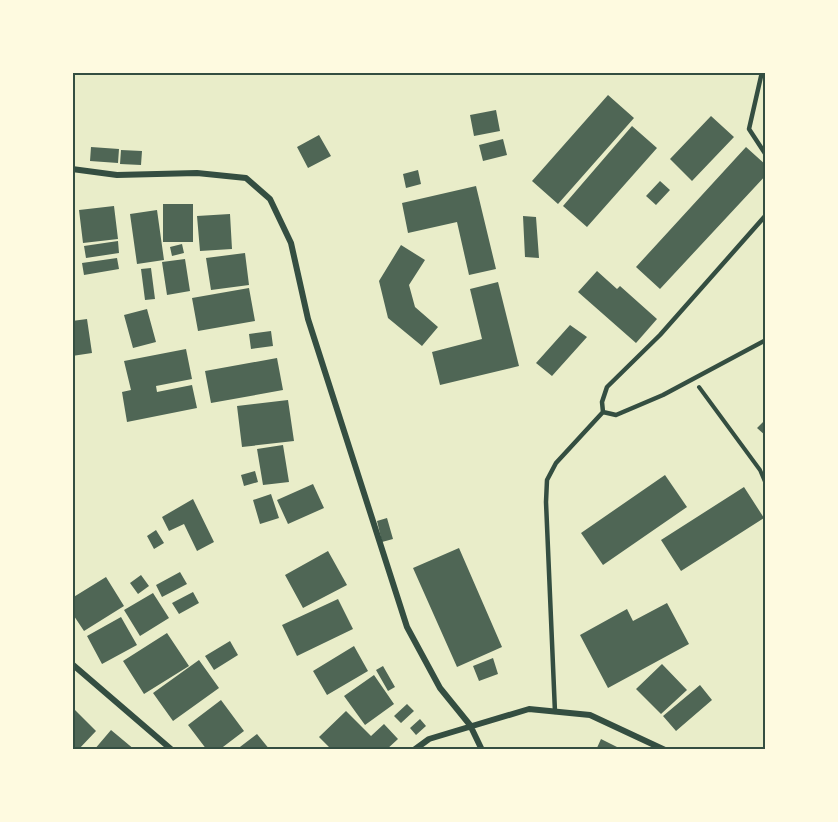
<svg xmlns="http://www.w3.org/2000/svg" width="838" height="822" viewBox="0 0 838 822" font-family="Arial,sans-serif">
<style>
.building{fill:#4f6655}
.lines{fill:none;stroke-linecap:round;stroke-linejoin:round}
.path{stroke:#344e41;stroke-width:4}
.service{stroke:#344e41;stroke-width:4.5}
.minor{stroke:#344e41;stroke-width:6}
.neatline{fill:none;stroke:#344e41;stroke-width:2}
</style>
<rect width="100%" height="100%" fill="#e9edc9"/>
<path class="building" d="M608,95L634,118L558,204L532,181Z
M496,110L500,131L474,136L470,115Z
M711,116L734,137L692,181L670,159Z
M632,126L657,148L587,227L563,206Z
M319,135L331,156L308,168L297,147Z
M503,139L507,155L483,161L479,145Z
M91,147L119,149L118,163L90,161Z
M746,147L766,165V175L660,289L636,267Z
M121,150L142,151L141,165L120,164Z
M418,170L421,184L406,188L403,174Z
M660,181L670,190L656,205L646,196Z
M476,186L496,269L469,275L457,222L408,233L402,203Z
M163,204H193V242H163Z
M114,206L118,239L83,243L79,210Z
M157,210L164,260L137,264L130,214Z
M230,214L232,249L200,251L197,216Z
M523,216L536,217L539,258L525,257Z
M118,241L119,253L86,258L84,246Z
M182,244L184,253L172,256L170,247Z
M401,245L425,260L409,285L415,307L438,327L422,346L388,318L379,281Z
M245,253L249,285L211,290L206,258Z
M117,258L119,269L84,275L82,263Z
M185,259L190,291L167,295L162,262Z
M151,268L155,299L145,300L141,269Z
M597,271L617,289L620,286L657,319L636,343L578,292Z
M498,282L519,366L440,385L432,352L482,339L470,289Z
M249,288L255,321L198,331L192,298Z
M147,309L156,342L133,348L124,315Z
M87,319L92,353L72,356V321Z
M570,325L587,337L552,376L536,363Z
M271,331L273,346L251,349L249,334Z
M186,349L192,379L156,386L157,392L192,385L197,408L127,422L122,392L131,390L124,361Z
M277,358L283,390L211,403L205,371Z
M288,400L294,441L242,447L237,406Z
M766,419V436L757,428Z
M283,445L289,482L263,485L257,449Z
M255,471L258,482L244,486L241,475Z
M665,475L687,507L603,565L581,533Z
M313,484L324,508L288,524L277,500Z
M744,487L764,518L681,571L661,540Z
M271,494L279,518L260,524L253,500Z
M193,499L214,542L197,551L184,524L169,531L162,517Z
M387,518L393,539L382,542L377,521Z
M156,530L164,543L154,549L147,536Z
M459,548L502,647L457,667L413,568Z
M328,551L347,585L303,608L285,575Z
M180,572L187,584L162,597L156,585Z
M141,575L149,586L138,594L130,583Z
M106,577L124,606L84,631L72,613V598Z
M193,592L199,603L179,614L172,603Z
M153,593L169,618L140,636L124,610Z
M338,599L353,629L297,656L282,625Z
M667,603L689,644L608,688L580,635L627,609L633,621Z
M121,617L137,645L102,664L87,636Z
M167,633L189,666L144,694L123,661Z
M230,641L238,655L214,670L205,656Z
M354,646L368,671L327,695L313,671Z
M493,658L498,674L479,681L473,666Z
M199,660L219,688L173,721L153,693Z
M662,664L687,690L661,714L636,689Z
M383,666L395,687L388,691L376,670Z
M374,675L394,704L365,725L344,696Z
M700,685L712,700L676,731L663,716Z
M221,700L244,731L219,750H207L188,725Z
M407,704L414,711L401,723L394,716Z
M74,709L96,731L78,750H72Z
M346,711L371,736L384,724L398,739L386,750H332L319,737Z
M420,719L426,726L416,735L410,728Z
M111,730L135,750H94Z
M257,734L270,750H236Z
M601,739L623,750H596Z"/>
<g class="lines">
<path class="path" d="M699,387L760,470L766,484"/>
<path class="service" d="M762,72L749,129L766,155
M603,412L616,415L663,395L766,340
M555,712L546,502L547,480L556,463L603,412L602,402L607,387L660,335L766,215"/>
<path class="minor" d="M72,169L117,175L197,173L246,178L270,199L291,243L308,319L407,627L440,688L470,725L482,750
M72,664L172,750
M414,750L429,739L529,709L590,715L665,750"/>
</g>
<rect width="838" height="822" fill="none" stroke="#fefae0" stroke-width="147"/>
<rect x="74" y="74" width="690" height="674" class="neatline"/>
</svg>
